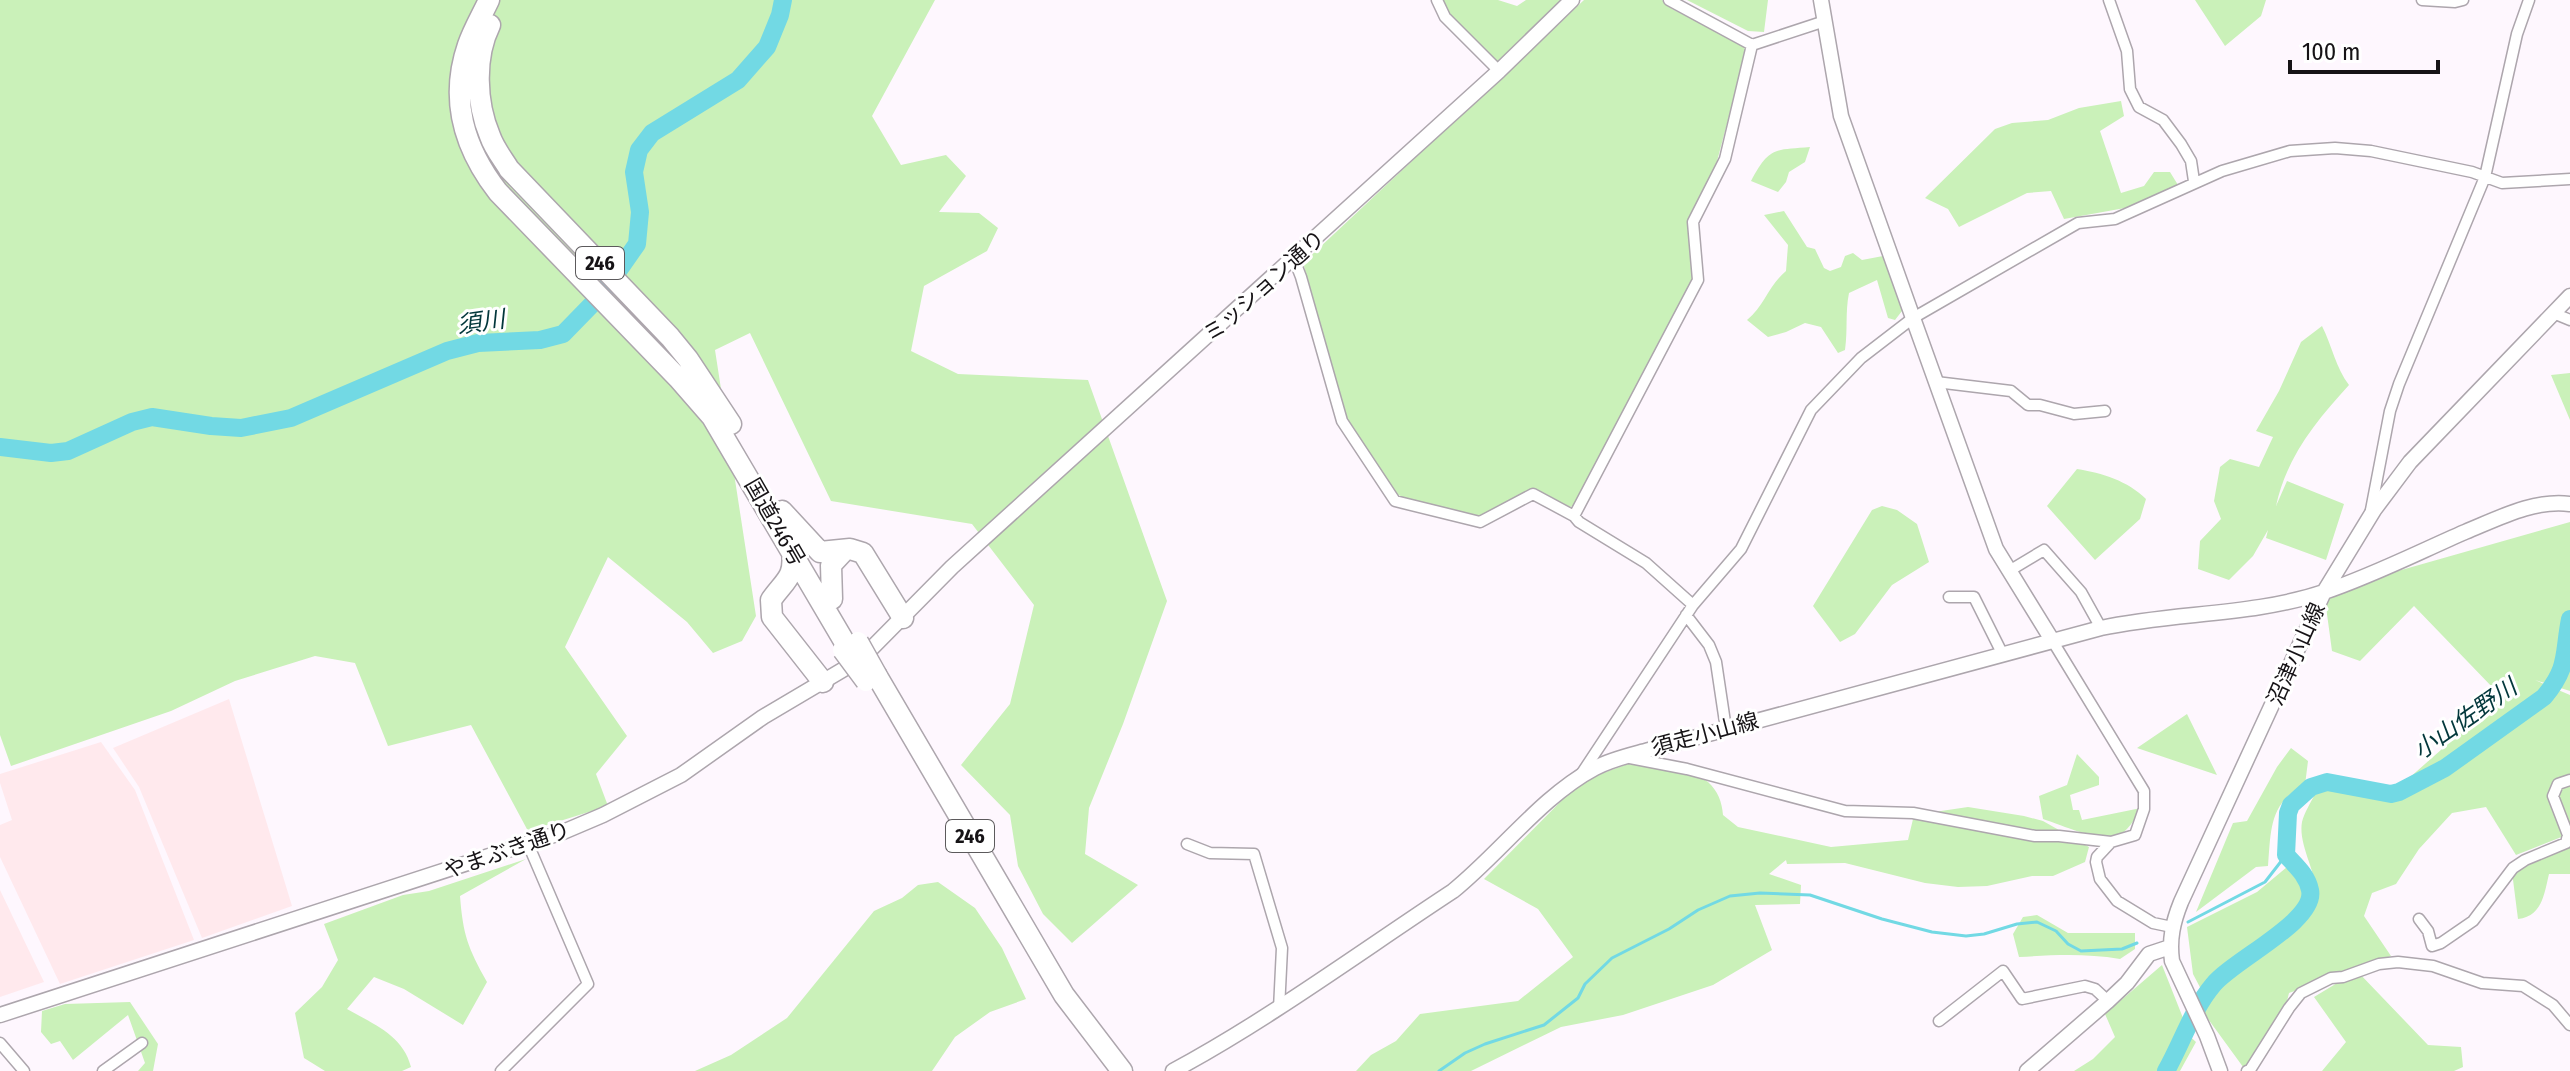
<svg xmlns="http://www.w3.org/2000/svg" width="2570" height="1071" viewBox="0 0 2570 1071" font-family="'Fira Sans Condensed','Noto Sans JP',sans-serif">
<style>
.industrial{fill:#ffe9ed}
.green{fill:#caf1b9}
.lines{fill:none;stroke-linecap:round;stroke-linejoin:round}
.stream{stroke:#72d9e4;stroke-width:3}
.river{stroke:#72d9e4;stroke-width:18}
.street-casing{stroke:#ada6ad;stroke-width:13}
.secondary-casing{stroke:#ada6ad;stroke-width:17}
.highway-casing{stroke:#ada6ad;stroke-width:23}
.street{stroke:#fff;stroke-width:10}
.secondary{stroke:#fff;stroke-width:14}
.highway{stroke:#fff;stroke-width:20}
.highway-bridge-casing{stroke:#ada6ad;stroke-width:23;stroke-linecap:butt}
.highway-bridge{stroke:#fff;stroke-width:20}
.labels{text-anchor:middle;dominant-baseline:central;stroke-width:6;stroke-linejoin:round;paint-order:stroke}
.shield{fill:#fff;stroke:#5c5a5c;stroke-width:2}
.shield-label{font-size:20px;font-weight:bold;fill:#161316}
.street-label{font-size:22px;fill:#161316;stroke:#fff}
.water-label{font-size:24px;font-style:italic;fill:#02373b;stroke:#fff}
</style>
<rect width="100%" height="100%" fill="#fef7fe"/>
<path class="industrial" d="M229,699L292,906L202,938L139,787L113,748Z
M101,742L135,790L194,940L60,984L0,857V825L12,820L0,783V774Z
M0,890L44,982L0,997Z"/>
<path class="green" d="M0,0H935L872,116L901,165L946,155L966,176L939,212L979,213L998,228L987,251L924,286L911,351L958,374L1088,380L1167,601L1123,724L1089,808L1085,854L1138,885L1072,943L1043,914L1018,866L1010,815L961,765L1010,704L1034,605L972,524L831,501L750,333L715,350L756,616L742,641L713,653L687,622L608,557L565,647L627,736L596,774L608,806L528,831L471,725L388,746L355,663L315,656L235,681L171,711L11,766L0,735Z
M1441,0H1498L1517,6L1526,0H1568L1496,69L1452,31Z
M1584,0H1662L1672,9L1743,44L1746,52L1716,165L1688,222L1693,277L1576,505L1570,507L1533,489L1479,517L1404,498L1397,494L1347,418L1303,263Z
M1687,0H1768L1764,32L1748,31Z
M2195,0H2266L2261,16L2225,46Z
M2121,101L2124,116L2100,131L2121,193L2144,186L2154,172H2170L2178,185L2125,208L2064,219L2051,191L2027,193L1959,227L1948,209L1925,198L1995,129L2012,123L2048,120L2079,108Z
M1810,147L1805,162L1789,172L1786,182L1778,192L1751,181C1769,147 1774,150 1810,147Z
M1784,211L1807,247L1815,249L1824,268L1830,271L1841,267L1845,256L1853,253L1862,260L1883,256L1902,303V311L1895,320L1888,318L1877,280L1849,293C1845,313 1848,329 1845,350L1838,353L1821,327L1805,323L1786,332L1768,337L1747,320C1765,305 1768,286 1786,271L1788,245L1764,215Z
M2322,326C2332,346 2336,368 2349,385C2316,421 2286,458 2276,506L2287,481L2344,504L2326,560L2266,538L2268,530L2253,556L2229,580L2198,569L2200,541L2221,519L2214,501L2220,467L2230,459L2259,467L2273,437L2256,431L2279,391L2301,342Z
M2570,373V420L2551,375Z
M2077,469C2102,473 2128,481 2146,499L2140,519L2095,560L2047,506Z
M1882,506L1897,510L1917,524L1929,562L1892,585L1855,634L1840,642L1813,606L1872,510Z
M2570,522V691L2535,680L2570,695V874H2549C2544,895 2542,916 2518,919L2512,872L2566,843L2564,836L2516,855L2486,807L2452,813L2419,849L2396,884L2372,893L2364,916L2391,956L2289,993L2283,1017L2246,1071L2203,1012C2206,1003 2209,990 2215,983C2239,953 2296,938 2313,907C2326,885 2297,849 2302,822C2304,813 2311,802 2315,794L2340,784L2391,794L2476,719L2475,703L2495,690L2414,606L2360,661L2332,651L2324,592Z
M2187,714L2217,775L2137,748Z
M2291,748L2308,761L2305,785C2269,802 2271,830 2268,866L2256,867L2196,912L2233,823L2247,821L2277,767Z
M2077,754L2099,777V785L2070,795L2073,810H2079L2082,820L2141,808C2135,819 2128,831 2117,837C2103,843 2058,824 2043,819L2039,796L2067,785Z
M1628,764C1644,766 1697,772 1708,782C1718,791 1722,802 1723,815L1738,827L1831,847L1908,840L1914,815L1968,807L2024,816L2043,821L2089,847L2085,862L2053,876H2032L1987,886L1958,887L1925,883L1845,863L1787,864L1786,860L1769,874L1801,885L1800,904L1755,905L1772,950L1713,985L1623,1015L1561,1027L1471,1071H1356L1371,1055L1396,1041L1420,1014L1518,1001L1573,957L1538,909L1484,879L1581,781Z
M526,859L460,896C463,935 468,948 487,982L463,1025L404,989L374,977L347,1009C373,1024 403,1035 411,1067L402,1071H325L304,1058L295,1013L322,987L338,960L324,924L403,895L429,891Z
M2287,867L2306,893L2298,918L2217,972L2203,993L2193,974L2187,927L2257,892Z
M938,882L975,908L1002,948L1026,999L990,1012L955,1037L932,1071H695L731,1055L787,1018L874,911L902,898L918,885Z
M2037,915L2068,933H2135V949L2120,959C2085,953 2053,955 2019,957L2013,934L2023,917Z
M2162,965L2185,1023L2159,1071H2074L2093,1059L2115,1037L2105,1014Z
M2357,971L2428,1045L2461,1047L2463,1067L2454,1071H2322L2346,1042L2314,997Z
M130,1002L158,1044L153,1071H138L145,1063L128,1015L73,1060L60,1041L51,1044L41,1032L42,1011L65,1004Z
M2183,1030L2196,1042L2180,1071H2160Z"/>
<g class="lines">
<path class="stream" d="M2188,922L2265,882L2286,855
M1439,1071L1465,1053L1485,1044L1544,1025L1578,998L1585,984L1612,958L1669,929L1698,910L1730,896L1760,893L1810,895L1882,919L1932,932L1966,936L1984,934L2017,924L2037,922L2056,931L2068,944L2081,951L2122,949L2137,943"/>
<path class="river" d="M0,447L51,453L68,451L132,422L152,417L211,426L241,428L291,418L447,351L478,343L540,340L563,334L602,294L637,244L640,212L634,172L639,150L652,133L738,80L767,47L780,15L783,0
M2166,1071C2182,1043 2192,1010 2213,985C2233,960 2317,921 2310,890C2307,875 2296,866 2286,855L2288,813L2291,805L2311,787L2327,782L2391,794L2399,792L2445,768L2544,697C2569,667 2563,655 2570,619"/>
<defs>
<path id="street" d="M1437,0L1445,17L1499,71
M1669,0L1752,45L1825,21
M2109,0L2127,51L2130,89L2139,107L2163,120L2181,144L2191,161L2194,181
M2422,0L2455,2L2463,0
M1294,259L1301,277L1342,421L1395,501L1480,522L1533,494L1574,516L1579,522L1646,563L1693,605
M2553,313L2570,320
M1936,382L2011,391L2028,405H2040L2074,414L2105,411
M2371,510L2390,411L2399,384L2485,177L2517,34L2529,0
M1574,516L1698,280L1693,222L1725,159L1752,45
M2009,571L2044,550L2081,592L2101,628
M1949,597H1974L2002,653
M1686,615L1709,645L1716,662L1726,729
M2052,640L2144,791V809L2135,835L2111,842L2097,857L2096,862L2100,879L2117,901L2153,923L2172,927
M1630,758L1687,769L1845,811L1913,813L2035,836H2059L2111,842
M1580,776L1693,605L1741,549L1811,410L1861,358L1913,318L2078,223L2115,219L2222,171L2290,151L2335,148L2371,151L2472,172L2502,183L2570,179
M1187,844L1210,853L1254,854L1282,948L1279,1009
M2419,919L2428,931L2432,946L2441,943L2473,921L2513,868L2525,860L2566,843L2568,835L2553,796L2558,784L2570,780
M1939,1021L2003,971L2022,999L2085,986L2095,989L2108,1001
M0,1043L24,1071
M103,1071L142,1043
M501,1071L588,984L528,844
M2247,1071L2250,1070L2289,1008L2301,993L2331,978L2343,977L2379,964L2398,962L2433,966L2482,983L2523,986L2553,1005L2570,1025"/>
<path id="secondary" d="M1821,0L1841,116L1913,318L1996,549L2052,640
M0,1015L563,832L603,815L681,775L763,717L861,659L952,567L1499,71L1572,0
M1173,1071C1271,1018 1360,952 1453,891C1500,853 1542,796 1595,768C1612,759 1631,755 1649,750L2101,628C2174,612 2253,616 2324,592C2372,576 2419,552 2465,532C2497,519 2534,499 2570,504
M2027,1071L2108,1001L2127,983L2149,954L2170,947
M2220,1071L2207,1036L2172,961C2169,939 2173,922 2181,902L2324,592L2374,510L2410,462L2570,296"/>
<path id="highway" d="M489,0C482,15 473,30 468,45C449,100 464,148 498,192L678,378L712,417L848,648
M490,25C474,57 476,103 490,136C494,148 503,159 509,169L670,337L688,359L731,424
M782,511L820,552L850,549L863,553L903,618
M792,552C795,578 785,580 771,600L772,617L823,682
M832,599L831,565L845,550
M877,676L1064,995L1122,1071"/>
</defs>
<use href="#street" class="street-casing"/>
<use href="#secondary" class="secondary-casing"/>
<use href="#highway" class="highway-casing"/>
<use href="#street" class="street"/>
<use href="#secondary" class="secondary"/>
<use href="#highway" class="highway"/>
<defs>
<path id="highway-bridge" d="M858,642L877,676
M843,650L866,681"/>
</defs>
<use href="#highway-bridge" class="highway-bridge-casing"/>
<use href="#highway-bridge" class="highway-bridge"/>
</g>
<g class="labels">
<g class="shield">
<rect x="576" y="247" width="48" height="32" rx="6"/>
<rect x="946" y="820" width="48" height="32" rx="6"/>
</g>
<g class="shield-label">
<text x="600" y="263">246</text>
<text x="970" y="836">246</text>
</g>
<g class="street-label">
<text transform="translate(1264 286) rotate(-42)">ミッション通り</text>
<text transform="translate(775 522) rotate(60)">国道246号</text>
<text transform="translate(2296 654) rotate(-66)">沼津小山線</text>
<text transform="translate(1705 734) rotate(-15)">須走小山線</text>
<text transform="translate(507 850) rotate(-19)">やまぶき通り</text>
</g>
<g class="water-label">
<text transform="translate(481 322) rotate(-8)">須川</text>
<text transform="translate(2465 719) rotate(-35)">小山佐野川</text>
</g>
</g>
<path d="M2290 60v12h148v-12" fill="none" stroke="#161316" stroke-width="4"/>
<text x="2302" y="60" font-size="24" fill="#161316" stroke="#ffffff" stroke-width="6" paint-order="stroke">100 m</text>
</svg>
